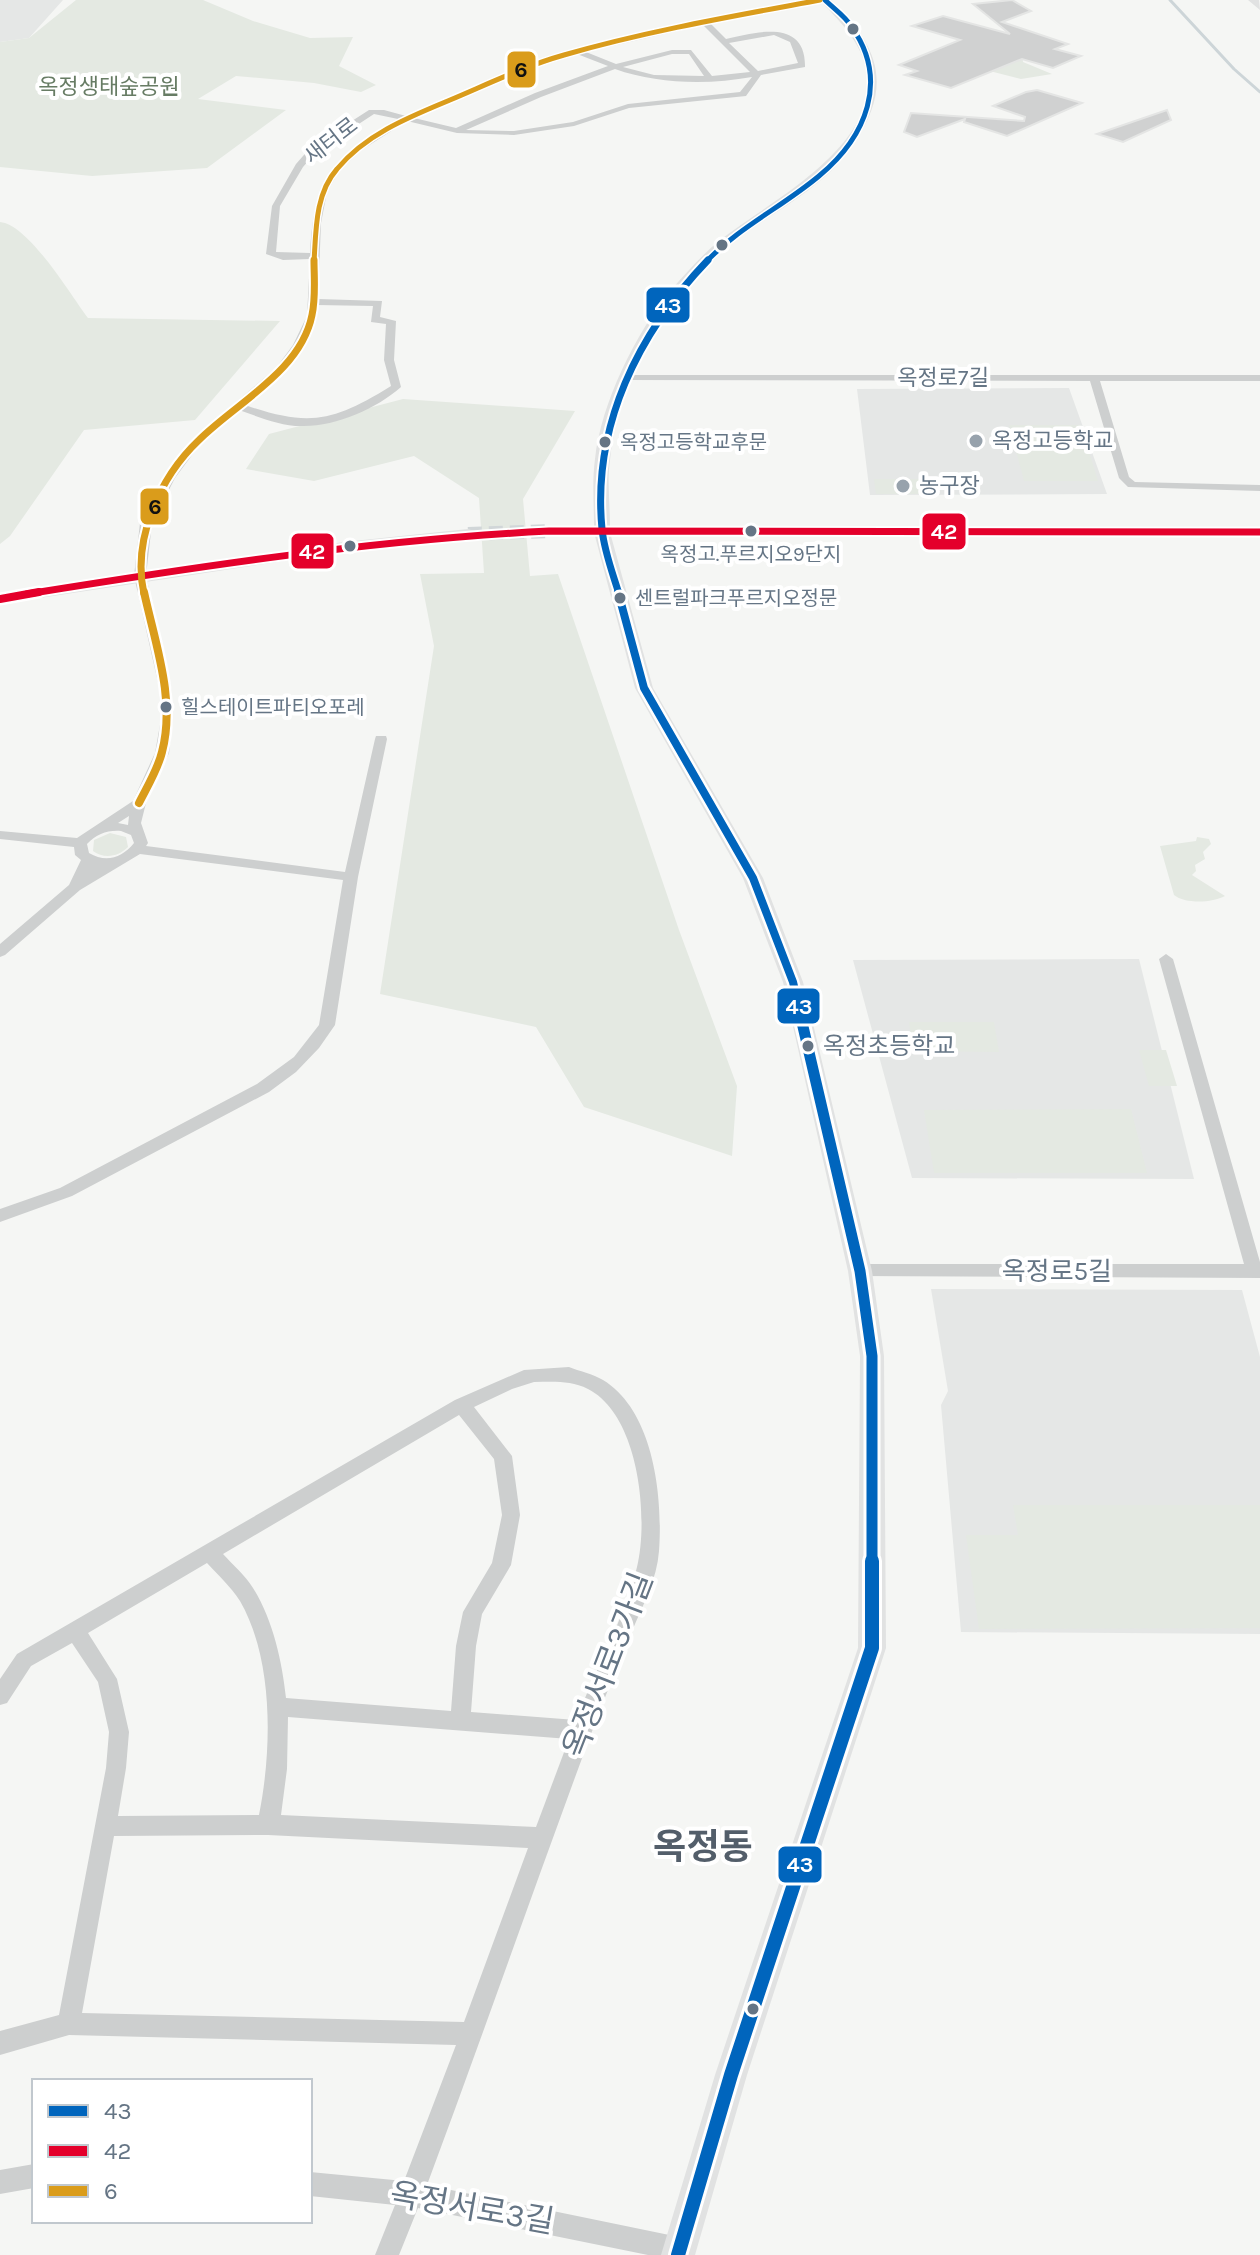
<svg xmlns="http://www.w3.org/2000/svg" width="1260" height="2255" viewBox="0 0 1260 2255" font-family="Karla,'Noto Sans KR',sans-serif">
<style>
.built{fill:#e5e7e6}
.green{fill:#e4e9e2}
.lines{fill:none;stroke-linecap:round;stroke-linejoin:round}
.stream{stroke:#cdd5d8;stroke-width:3}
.building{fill:#d0d1d1;stroke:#e4e5e4;stroke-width:2}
.secondary-tunnel{stroke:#d1d6d8;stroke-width:14;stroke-dasharray:14 7;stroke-linecap:butt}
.street{fill:#cdcfcf;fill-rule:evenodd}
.secondary{fill:#e1e2e2;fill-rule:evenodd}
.bus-1-far4-casing{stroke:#fff;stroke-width:8}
.bus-1-far3-casing{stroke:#fff;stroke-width:11}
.bus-1-far2-casing{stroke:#fff;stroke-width:13}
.bus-1-far1-casing{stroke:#fff;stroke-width:17}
.bus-1-casing{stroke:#fff;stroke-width:20}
.bus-2-far1-casing{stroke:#fff;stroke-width:11}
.bus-2-casing{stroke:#fff;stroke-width:13}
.bus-3-far2-casing{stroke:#fff;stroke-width:8}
.bus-3-far1-casing{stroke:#fff;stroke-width:11}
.bus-3-casing{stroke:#fff;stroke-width:13}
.bus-1-far4{stroke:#0065bd;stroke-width:5}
.bus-1-far3{stroke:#0065bd;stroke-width:7}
.bus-1-far2{stroke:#0065bd;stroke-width:8}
.bus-1-far1{stroke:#0065bd;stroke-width:11}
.bus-1{stroke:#0065bd;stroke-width:14}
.bus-2-far1{stroke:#e4002b;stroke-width:7}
.bus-2{stroke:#e4002b;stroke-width:8}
.bus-3-far2{stroke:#da9c1b;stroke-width:5}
.bus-3-far1{stroke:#da9c1b;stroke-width:7}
.bus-3{stroke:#da9c1b;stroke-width:8}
.bus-dot{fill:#657585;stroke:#fff;stroke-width:3}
.poi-dot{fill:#97a2ac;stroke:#fff;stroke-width:3}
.labels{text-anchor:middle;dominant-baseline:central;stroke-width:8;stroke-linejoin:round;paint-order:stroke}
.far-bus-label{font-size:20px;fill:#657585;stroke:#fff;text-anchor:start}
.far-park-label{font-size:22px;fill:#677c64;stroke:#fff}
.far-street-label{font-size:22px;fill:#657585;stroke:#fff}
.far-poi-label{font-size:22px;fill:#657585;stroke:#fff;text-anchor:start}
.bus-label{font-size:24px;fill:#657585;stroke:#fff;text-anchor:start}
.street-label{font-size:26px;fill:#657585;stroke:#fff}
.near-street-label{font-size:32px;fill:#657585;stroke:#fff}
.near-quarter-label{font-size:36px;font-weight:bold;fill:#535e6a;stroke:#fff}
.line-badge{stroke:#fff;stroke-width:3}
.badge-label{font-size:22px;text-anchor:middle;font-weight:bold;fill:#fff}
.pale-badge-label{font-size:22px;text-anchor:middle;font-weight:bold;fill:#111}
</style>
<rect width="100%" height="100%" fill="#f5f6f4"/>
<path class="built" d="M0,0H63L29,38L0,42Z
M1069,388L1107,494L870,495L857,389Z
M1139,959L1194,1179L912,1178L853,960Z
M931,1289L1242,1290L1260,1357V1634L961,1632L941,1405L948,1391Z"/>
<path class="green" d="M76,0H203L253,21L310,38L353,37L339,66L376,85L361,92L314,83L236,76L198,99L286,110L207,168L92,176L0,167V42L29,38Z
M1022,52L1023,62L1052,74L1021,79L974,67Z
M0,222C29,225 70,294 88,318L280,321L195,420L84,430L10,536L0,544Z
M403,399L575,411L523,499L530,576L558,574L679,930L737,1086L732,1156L584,1107L536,1027L380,994L434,646L420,574L484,573L479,498L414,456L314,481L246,469L269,434Z
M1009,425H1081L1098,481H1024Z
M874,479H929L933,494H876Z
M110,833L126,837L128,847C118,857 104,859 93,851L94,840Z
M1197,837L1209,839L1211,844L1203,852L1205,859L1195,865L1196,871L1192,875L1225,896C1212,903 1185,904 1174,895L1160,846L1196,841Z
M909,1022H994L999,1052L913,1051Z
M1139,1050H1166L1177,1086H1149Z
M1131,1109L1147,1173H934L924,1110Z
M1013,1505H1260V1628L979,1629L966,1535H1018Z"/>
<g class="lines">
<path class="stream" d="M1170,0L1234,69L1260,92"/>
</g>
<path class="building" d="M1012,0L1031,11L1002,22L1068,44L1055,49L1081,56L1053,68L1022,59L951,88L905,75L917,71L899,65L960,40L912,26L943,16L1010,34L973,4Z
M1037,90L1082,103L1007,136L964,122L965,119L917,137L904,132L911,113L1024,121L1025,117L993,106L1026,92Z
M1167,110L1171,120L1123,142L1097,134Z"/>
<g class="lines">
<path class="secondary-tunnel" d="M468,534L549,531"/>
<path class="street" d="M809,0H824L710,23L726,39C756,32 806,18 805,67L761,75L746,96L629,108L574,126L514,135L457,133L407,121L360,151L339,171L327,192L321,223L318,299L382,301L380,317L396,321L394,360L401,387C376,409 335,427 301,426C280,426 259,417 239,410L201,443L175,478L152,523L146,576L171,687L173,719L169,753L146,803L141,823L148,843L146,846L345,872L375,739L376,736H386L387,739L358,877L335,1025L319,1048L296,1072L269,1092L72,1196L0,1222V1209L60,1188L257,1084L294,1057L319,1025L343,880L140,854L80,890L5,955L0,957V944L69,885L81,860L75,855L74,847L0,839V831L77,838L133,801L155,753L161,719L159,687L134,576L140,523L165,477L193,439L276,368L293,345L307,316L310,259L283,260L266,254L272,206L296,164L310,148L369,110H384L406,116L522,66L561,53L684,24ZM703,25L750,72L712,76L691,50H672L616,64L586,52ZM774,35L790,42L798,63L758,71L729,43ZM577,54L608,66L535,93L456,128L414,118L528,70ZM672,54H689L704,76L654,75L623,67ZM615,69C657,84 708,85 752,77L740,92L628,104L573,122L514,131L466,130L541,97ZM374,114L398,119C386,124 376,132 366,139C321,170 313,201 310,253L276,252L280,206L303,167L316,152ZM317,305L373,306L371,322L386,324L384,360L391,386C333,422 309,427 245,405C275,380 316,348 317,305ZM129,816L128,825L118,823ZM121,831L131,835L134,843C122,858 106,863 89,853L87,844C97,834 107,830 121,831Z
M626,375H1260V381H1100L1129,477L1135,482L1260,485V491L1128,487L1119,478L1090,381L622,380V376Z
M1166,954L1173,959L1260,1262V1278L854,1276L851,1271L854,1266L860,1264H1244L1159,959Z
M569,1367C579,1371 593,1374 603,1380C654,1411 663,1497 659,1551C657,1579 643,1605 632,1631C619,1662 606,1694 594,1726C537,1879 484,2032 427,2185L679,2237L688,2240L691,2249L689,2255H648L418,2208L399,2255H375L395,2205L310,2196V2172L404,2181L456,2045L69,2035L0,2055V2031L59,2015L106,1768L109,1732L98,1682L72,1643L31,1666L7,1703L0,1705V1679L17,1654L455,1400L524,1370ZM534,1382C553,1382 570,1380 588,1389C639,1415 649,1517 637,1567C625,1617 595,1671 576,1720L471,1712L476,1646L482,1614L511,1565L520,1515L512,1456L474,1407L512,1389ZM459,1415L494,1459L502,1515L492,1563L463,1612L456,1646L451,1711L286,1698C282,1661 273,1620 253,1588C245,1575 233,1565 223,1554ZM207,1563C218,1575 231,1587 240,1601C274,1660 272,1750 259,1815L118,1816L126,1768L129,1732L117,1679L88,1633ZM288,1717L569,1739L536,1827L281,1815L287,1769ZM268,1835L528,1848L464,2022L82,2013L114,1836Z
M34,2164V2188L0,2194V2170Z"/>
<path class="secondary" d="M820,0H831C878,45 894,85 854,143C844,156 835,169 822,179C793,204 758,222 728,246C712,259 695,278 682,294C648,336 615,405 610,460C607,481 610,504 610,526L1260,527V537L611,536L653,688L763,878L803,982L872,1271L884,1356L886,1648L747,2075L695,2255H661L715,2075L858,1648L860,1356L848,1271L783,982L743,878L635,688L595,536H549L541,531L549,526H594C594,504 592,481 595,459C601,403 636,332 672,289C686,273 703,254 719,241C768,202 888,143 865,64C857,37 838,20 820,0Z
M1248,0H1259L1260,10Z
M468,529L474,531V537L344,552L0,604V594L344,542Z"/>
<defs>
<path id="bus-1-far4" d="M706,262C739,227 782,207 819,176C866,137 890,80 851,26C845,16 833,8 825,0"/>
<path id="bus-1-far3" d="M619,594C613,574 604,551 602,529C592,426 638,333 708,260"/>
<path id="bus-1-far2" d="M618,592L644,688L753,878L793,982L802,1020"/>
<path id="bus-1-far1" d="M801,1018L860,1271L872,1356V1563"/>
<path id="bus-1" d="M678,2255L731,2075L872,1648V1561"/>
<path id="bus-2-far1" d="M27,594C201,566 373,540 549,531L1260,532"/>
<path id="bus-2" d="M0,599L39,592"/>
<path id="bus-3-far2" d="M314,262C316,231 315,194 337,169C366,134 409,117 450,100C488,84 525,66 564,55C647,31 734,16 820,0"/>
<path id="bus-3-far1" d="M144,594C132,540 159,478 199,440C236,403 301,371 312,315C316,297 314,277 314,260"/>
<path id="bus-3" d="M139,803C147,787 158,769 162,752C176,700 155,643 144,592"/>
</defs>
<use href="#bus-1-far4" class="bus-1-far4-casing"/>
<use href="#bus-1-far3" class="bus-1-far3-casing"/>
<use href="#bus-1-far2" class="bus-1-far2-casing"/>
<use href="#bus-1-far1" class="bus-1-far1-casing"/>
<use href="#bus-1" class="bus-1-casing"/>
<use href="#bus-2-far1" class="bus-2-far1-casing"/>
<use href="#bus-2" class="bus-2-casing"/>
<use href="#bus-3-far2" class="bus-3-far2-casing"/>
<use href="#bus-3-far1" class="bus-3-far1-casing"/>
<use href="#bus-3" class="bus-3-casing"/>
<use href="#bus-1-far4" class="bus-1-far4"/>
<use href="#bus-1-far3" class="bus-1-far3"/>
<use href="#bus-1-far2" class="bus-1-far2"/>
<use href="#bus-1-far1" class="bus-1-far1"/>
<use href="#bus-1" class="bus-1"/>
<use href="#bus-2-far1" class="bus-2-far1"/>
<use href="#bus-2" class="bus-2"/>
<use href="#bus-3-far2" class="bus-3-far2"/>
<use href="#bus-3-far1" class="bus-3-far1"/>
<use href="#bus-3" class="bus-3"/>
</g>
<g class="bus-dot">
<circle cx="853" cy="29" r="7"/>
<circle cx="722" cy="245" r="7"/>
<circle cx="605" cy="442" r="7"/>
<circle cx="751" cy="531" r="7"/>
<circle cx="350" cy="546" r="7"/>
<circle cx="620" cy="598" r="7"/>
<circle cx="166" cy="707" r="7"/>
<circle cx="808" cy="1046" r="7"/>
<circle cx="753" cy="2009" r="7"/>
</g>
<g class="poi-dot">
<circle cx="976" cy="441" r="8"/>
<circle cx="903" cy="486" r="8"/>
</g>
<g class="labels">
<g class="far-bus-label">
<text x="620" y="442">옥정고등학교후문</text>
<text x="751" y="554" text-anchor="middle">옥정고.푸르지오9단지</text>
<text x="635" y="598">센트럴파크푸르지오정문</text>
<text x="181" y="707">힐스테이트파티오포레</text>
</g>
<g class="far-park-label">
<text x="109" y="87">옥정생태숲공원</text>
</g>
<g class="far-street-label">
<text transform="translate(331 141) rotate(-38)">새터로</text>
<text x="943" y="378">옥정로7길</text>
</g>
<g class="far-poi-label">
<text x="992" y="441">옥정고등학교</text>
<text x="919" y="486">농구장</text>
</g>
<g class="bus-label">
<text x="823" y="1046">옥정초등학교</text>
</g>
<g class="street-label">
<text x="1057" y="1271">옥정로5길</text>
</g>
<g class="near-street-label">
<text transform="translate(608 1665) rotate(-69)">옥정서로3가길</text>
<text transform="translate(472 2208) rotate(10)">옥정서로3길</text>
</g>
<g class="near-quarter-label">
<text x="703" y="1847">옥정동</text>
</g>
</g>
<g class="line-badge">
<rect x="506" y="50" width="31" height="39" rx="8" fill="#da9c1b"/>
<rect x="645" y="286" width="46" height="38" rx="8" fill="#0065bd"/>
<rect x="139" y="487" width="31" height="39" rx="8" fill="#da9c1b"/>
<rect x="921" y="512" width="46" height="39" rx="8" fill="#e4002b"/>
<rect x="290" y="532" width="45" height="38" rx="8" fill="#e4002b"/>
<rect x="776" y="987" width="45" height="38" rx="8" fill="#0065bd"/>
<rect x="777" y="1845" width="46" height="39" rx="8" fill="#0065bd"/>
</g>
<g class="badge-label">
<text x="668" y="313">43</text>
<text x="944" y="539">42</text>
<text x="312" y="559">42</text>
<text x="799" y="1014">43</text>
<text x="800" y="1872">43</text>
</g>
<g class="pale-badge-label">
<text x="521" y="77">6</text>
<text x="155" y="514">6</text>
</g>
<rect x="32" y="2079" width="280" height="144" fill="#ffffff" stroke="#c1c8ce" stroke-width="2"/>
<rect x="48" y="2105" width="40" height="12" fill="#0065bd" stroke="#c1c8ce" stroke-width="2"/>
<text x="104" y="2119" font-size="24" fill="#657585">43</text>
<rect x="48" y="2145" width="40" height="12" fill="#e4002b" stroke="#c1c8ce" stroke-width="2"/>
<text x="104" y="2159" font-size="24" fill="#657585">42</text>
<rect x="48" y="2185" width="40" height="12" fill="#da9c1b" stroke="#c1c8ce" stroke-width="2"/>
<text x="104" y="2199" font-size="24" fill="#657585">6</text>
</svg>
